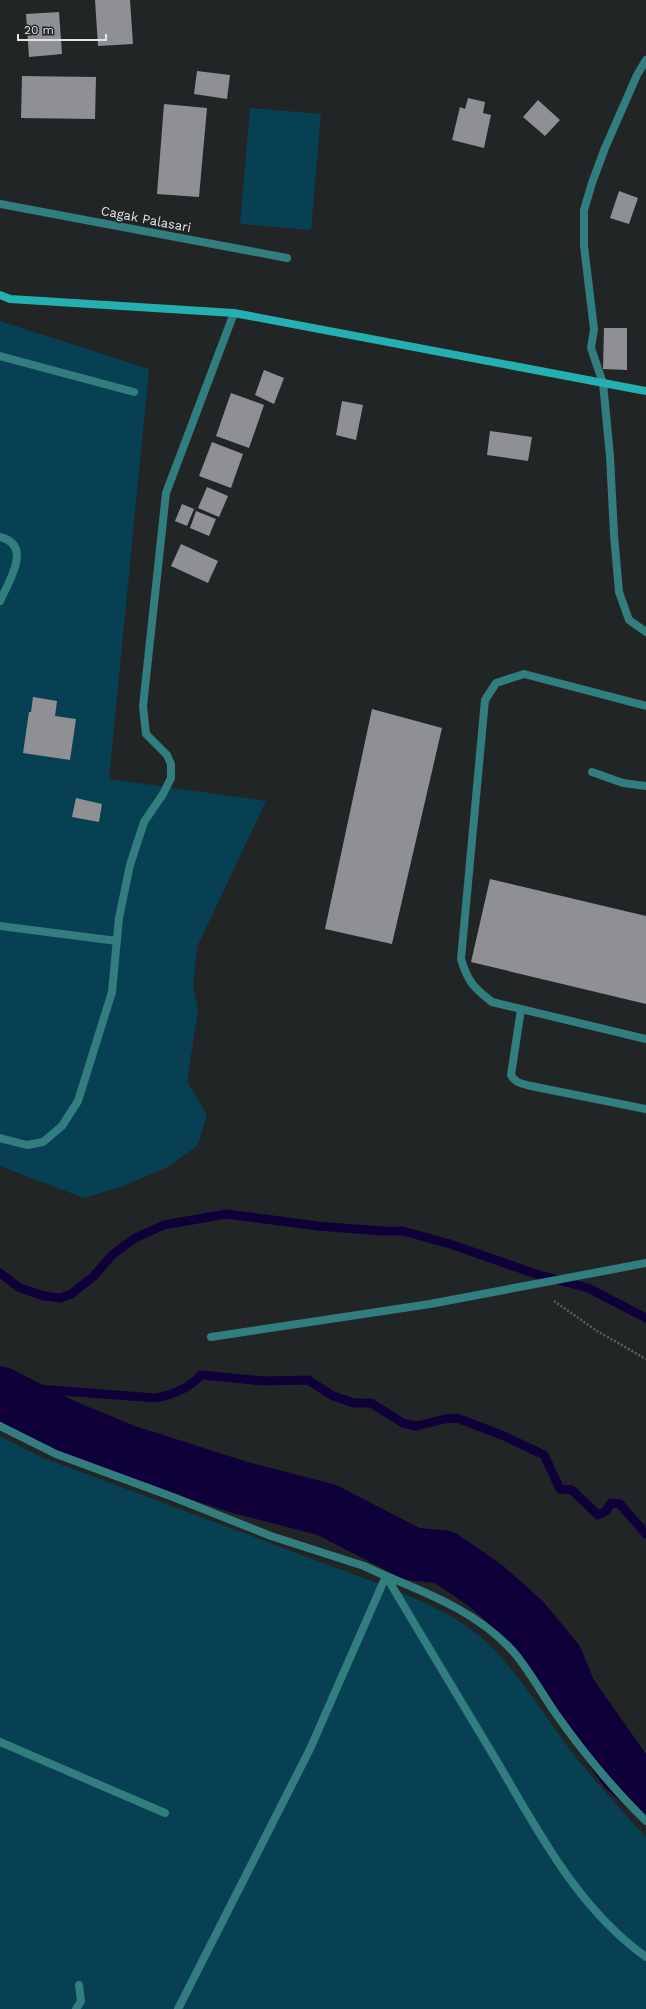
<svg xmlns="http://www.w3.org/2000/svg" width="646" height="2009" viewBox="0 0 646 2009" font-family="'Work Sans',sans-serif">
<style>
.green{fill:#064052}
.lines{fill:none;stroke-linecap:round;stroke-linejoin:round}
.stream{stroke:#100039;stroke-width:9}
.river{stroke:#100039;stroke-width:53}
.building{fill:#8e9093}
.path{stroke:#5d6061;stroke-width:2.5;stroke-dasharray:2 2;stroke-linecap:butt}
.lane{stroke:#327d7d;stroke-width:8}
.street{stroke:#327d7d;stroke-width:8}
.secondary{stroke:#24b0b0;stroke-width:8}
.labels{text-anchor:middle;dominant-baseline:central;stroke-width:4;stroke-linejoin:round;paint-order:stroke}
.street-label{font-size:13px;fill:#e3e5e5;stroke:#222526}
</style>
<rect width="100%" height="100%" fill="#222526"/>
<path class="green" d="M250,108L321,114L311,230L240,224Z
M0,321L149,369L109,779L266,801L197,947L193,984L198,1010L187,1081L207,1115L198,1145L168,1167L123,1186L84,1198L0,1166Z
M0,1436L41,1457L393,1589C422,1602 451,1613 476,1633C510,1660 537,1705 563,1740C589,1775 617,1806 646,1837V2009H0Z"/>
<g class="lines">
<path class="stream" d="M0,1273L20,1288L44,1296L60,1298L71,1294L94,1276L112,1255L135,1238L164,1225L226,1214L318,1226L381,1231H403L450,1244L539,1275L588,1288L646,1318
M0,1382L37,1389L156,1398C174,1394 188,1389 201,1375L263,1381L308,1380L333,1396L354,1403H371L403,1423L416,1426L445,1419L457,1418L504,1436L544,1455L560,1489L572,1490L598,1515L606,1511L611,1503L620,1504L646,1534"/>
<path class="river" d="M0,1393L63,1425L126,1451L242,1488L327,1510L412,1554L444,1557L486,1586L523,1619L557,1660L570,1692L624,1769L646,1789"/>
</g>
<path class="building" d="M95,0H130L133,44L98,46Z
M59,12L62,54L29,57L26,14Z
M197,71L230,75L227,99L194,94Z
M22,76L96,77L95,119L21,118Z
M468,98L485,102L483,113L491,115L484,148L452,140L460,107L465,109Z
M538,100L560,120L545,136L523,117Z
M164,104L207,108L199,197L157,194Z
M619,191L638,198L629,224L610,218Z
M604,328H627V370L603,369Z
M264,370L284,378L274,404L255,395Z
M231,393L264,405L249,448L216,436Z
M342,401L363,405L356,440L336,435Z
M490,431L532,437L528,461L487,455Z
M212,442L243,454L231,488L199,476Z
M207,487L228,496L219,517L198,508Z
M182,504L194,509L187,526L175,521Z
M196,511L216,519L209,536L190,528Z
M181,544L218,561L208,583L171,566Z
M33,697L57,701L55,716L76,719L70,760L23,753L29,712H31Z
M372,709L442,728L392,944L325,929Z
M76,798L102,804L99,822L72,817Z
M490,879L646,916V1004L471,962Z"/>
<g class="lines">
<path class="path" d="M554,1301L597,1331L646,1359"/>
<path class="lane" d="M0,356L134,392
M603,383L610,456L614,535L619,592L629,620L646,632
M0,537C33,545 9,581 0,601
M646,706L524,674L496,683L485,700L461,959C468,982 473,987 492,1002L646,1039
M592,772L623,783L646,786
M0,926L117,941
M521,1009L511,1075C515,1083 523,1084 531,1086L646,1109
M0,1138L27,1145L43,1142L62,1126L78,1101L112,992L119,918L130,865L144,822L163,794L171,778V764L167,755L146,734L143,706L166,493L234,313
M211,1337L430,1304L646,1263
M0,1426L56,1454L173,1497L271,1536L364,1566L386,1576C422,1637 459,1698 495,1758C537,1829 577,1908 646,1957
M0,1742L165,1813
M76,2009L81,2001L79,1985
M178,2009L310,1749L386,1576C433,1595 484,1616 517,1656C531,1674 543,1695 556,1714C583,1752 612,1788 646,1821"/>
<path class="street" d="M0,204L287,258
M603,383L591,348L594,329L584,246V210L592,183L605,148L637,75L646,60"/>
<path class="secondary" d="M0,295L10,299L234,313L646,391"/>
</g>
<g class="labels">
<g class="street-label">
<text transform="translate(146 219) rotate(11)">Cagak Palasari</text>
</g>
</g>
<path d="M18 34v6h88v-6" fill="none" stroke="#e3e5e5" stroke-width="2"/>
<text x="24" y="34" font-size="12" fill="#e3e5e5" stroke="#222526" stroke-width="3" paint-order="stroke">20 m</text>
</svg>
